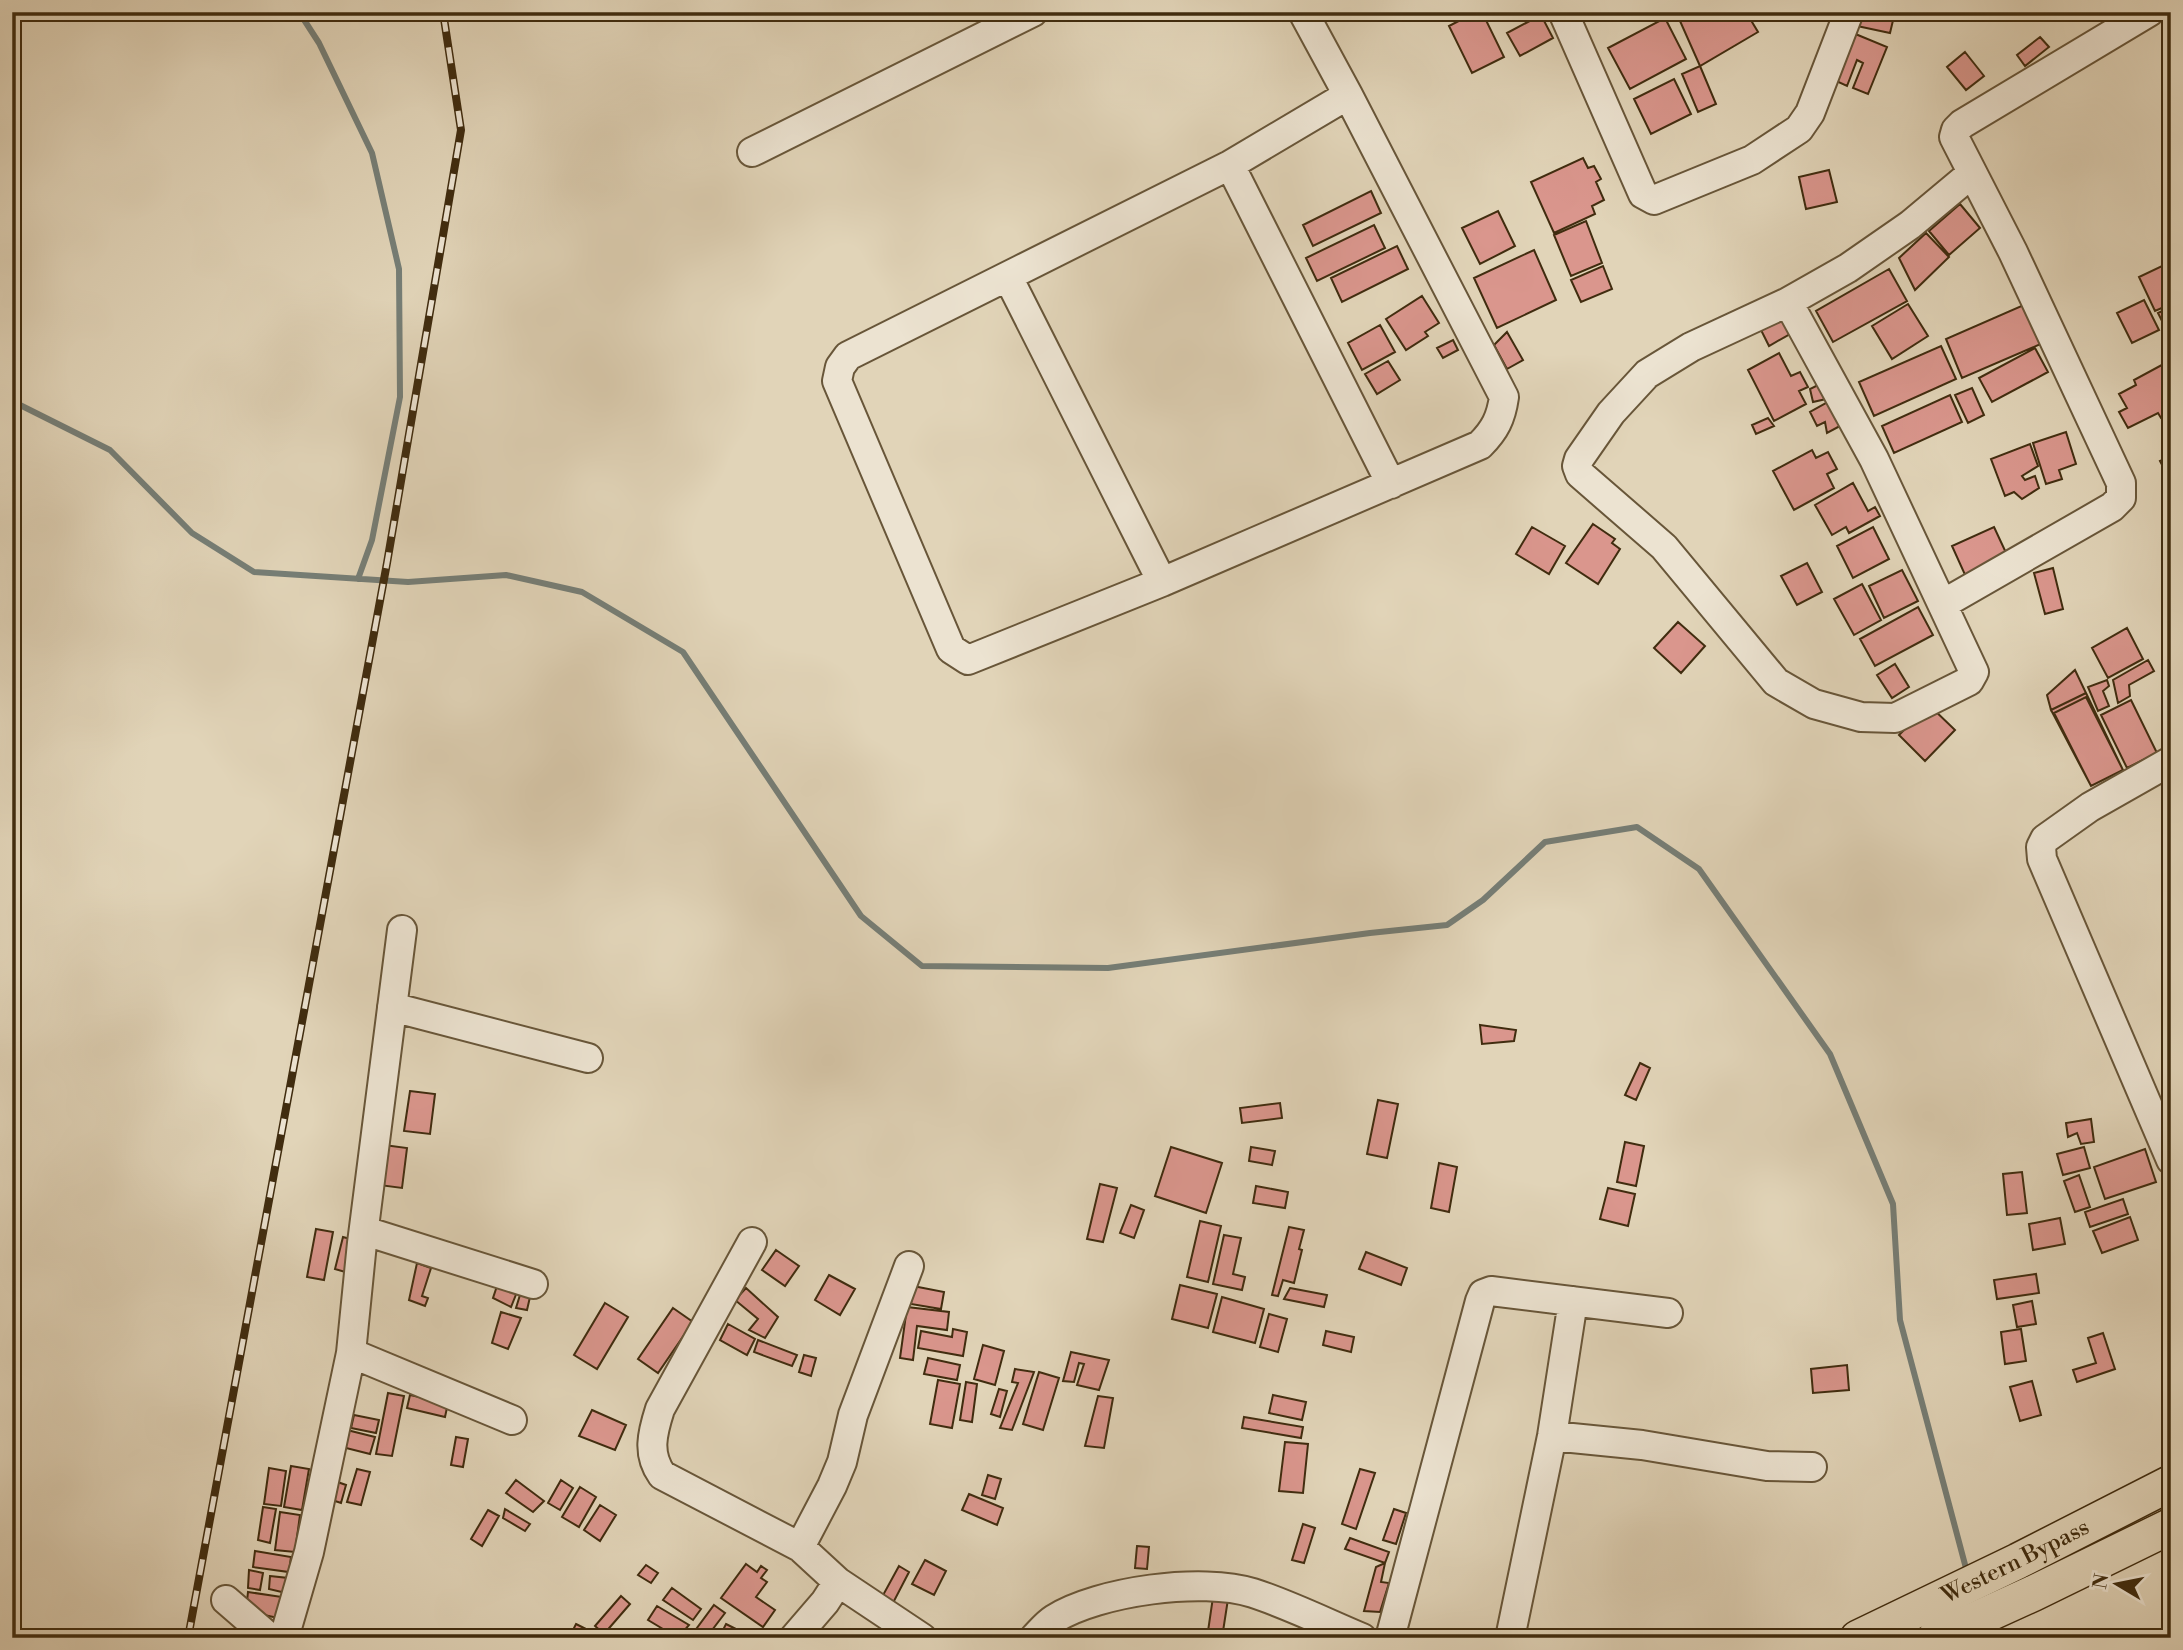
<svg xmlns="http://www.w3.org/2000/svg" width="2183" height="1650" viewBox="0 0 2183 1650" font-family="'Libre Bodoni',serif">
<style>
.lines{fill:none;stroke-linecap:round;stroke-linejoin:round}
.stream{stroke:#767e76;stroke-width:6}
.building{fill:#da968d;stroke:#402c0f;stroke-width:2}
.minor-casing{stroke:#685639;stroke-width:32}
.major-casing{stroke:#402c0f;stroke-width:38}
.minor{stroke:#ece3d1;stroke-width:28}
.major{stroke:#e1d4b8;stroke-width:35}
.rail-casing{stroke:#402c0f;stroke-width:8}
.rail{stroke:#ece3d1;stroke-width:5;stroke-dasharray:16;stroke-linecap:butt}
.labels{text-anchor:middle;dominant-baseline:central;stroke-width:5;stroke-linejoin:round;paint-order:stroke}
.street-label{font-size:23px;fill:#402c0f;stroke:#ece3d1}
</style>
<rect width="100%" height="100%" fill="#e1d4b8"/>
<filter id="stains"><feTurbulence type="fractalNoise" baseFrequency=".00286" numOctaves="4"/><feColorMatrix values="0 0 0 0 .2 0 0 0 0 .09 0 0 0 0 .02 0 0 0 .5 -.17"/></filter>
<radialGradient id="worn" r=".72"><stop offset=".6" stop-color="#630" stop-opacity="0"/><stop offset="1" stop-color="#630" stop-opacity=".3"/></radialGradient>
<g class="lines">
<path class="stream" d="M299,12L319,43L372,153L399,269L400,397L372,540L358,579
M12,401L110,450L192,533L254,572L408,582L506,575L582,592L683,652L861,916L922,966L1108,968L1370,933L1447,925L1483,900L1545,842L1637,827L1699,869L1830,1054L1893,1204L1900,1320L1967,1572"/>
</g>
<path class="building" d="M1476,12H1482L1504,57L1472,73L1449,26Z
M1676,12H1746L1758,32L1700,66Z
M1860,12H1895L1890,33L1857,26Z
M1541,15L1553,38L1520,56L1507,33Z
M1665,18L1686,59L1630,89L1608,48Z
M1853,33L1887,47L1868,94L1853,88L1863,63L1857,60L1847,86L1834,80Z
M2040,37L2049,47L2025,66L2017,55Z
M1965,52L1984,76L1966,90L1947,67Z
M1700,66L1716,104L1698,112L1682,74Z
M1674,79L1691,114L1651,134L1634,99Z
M1583,158L1588,168L1594,166L1601,179L1596,182L1604,200L1592,206L1595,214L1554,233L1531,182Z
M1829,170L1837,202L1806,209L1799,177Z
M1371,191L1381,213L1313,246L1303,225Z
M1960,204L1980,228L1949,255L1929,231Z
M1498,211L1515,246L1480,264L1462,228Z
M1586,221L1602,263L1571,276L1554,235Z
M1374,225L1385,248L1317,281L1306,258Z
M1926,233L1949,257L1915,290L1899,258Z
M1397,246L1408,269L1342,302L1331,278Z
M1534,250L1556,300L1497,328L1474,278Z
M1603,266L1612,289L1581,302L1571,280Z
M2162,266L2171,285V304L2155,311L2139,277Z
M1889,269L1907,301L1833,342L1816,311Z
M1422,296L1439,323L1425,332L1428,336L1406,350L1386,319Z
M2144,300L2159,330L2132,343L2117,313Z
M1908,304L1928,336L1892,359L1872,326Z
M2026,304L2043,343L1962,378L1946,339Z
M2171,307V322L2164,325L2158,313Z
M1781,317L1790,334L1769,346L1760,328Z
M1380,325L1395,352L1362,370L1348,343Z
M1507,332L1523,360L1507,369L1494,345Z
M1453,340L1458,350L1443,358L1437,348Z
M1941,346L1956,379L1874,416L1859,382Z
M2035,348L2048,372L1992,402L1979,378Z
M1779,353L1791,376L1800,372L1808,387L1799,391L1806,404L1774,421L1748,370Z
M2171,360V412L2161,418L2158,413L2128,428L2119,412L2127,408L2119,394L2136,385L2134,380Z
M1388,361L1400,380L1377,394L1365,374Z
M1818,385L1826,399L1813,402L1810,389Z
M1972,388L1984,415L1968,423L1955,395Z
M1950,395L1962,422L1894,453L1882,426Z
M1828,402L1840,426L1827,433L1825,422L1817,426L1810,412Z
M1768,418L1774,426L1756,434L1752,425Z
M2066,432L2076,464L2059,470L2062,479L2046,484L2033,443Z
M2030,444L2038,466L2022,476L2025,480L2035,476L2039,488L2022,499L2014,492L2005,496L1991,459Z
M1812,450L1816,458L1828,452L1837,469L1827,474L1834,488L1794,510L1773,471Z
M2171,456V482L2160,461Z
M1853,483L1868,511L1875,507L1880,516L1849,533L1846,527L1832,535L1815,505Z
M1593,524L1615,539L1612,543L1620,549L1598,584L1566,563Z
M1532,527L1565,546L1549,574L1516,554Z
M1873,527L1889,559L1853,578L1837,546Z
M1994,527L2008,557L1966,577L1952,546Z
M1807,563L1822,592L1797,605L1781,576Z
M2053,568L2063,609L2045,614L2034,573Z
M1902,570L1918,601L1884,618L1869,586Z
M1862,584L1881,620L1854,635L1834,599Z
M1918,607L1933,635L1875,666L1860,639Z
M1678,622L1705,646L1681,673L1654,648Z
M2127,628L2143,659L2108,678L2092,648Z
M2148,660L2154,671L2129,685L2130,696L2118,703L2113,680Z
M1895,664L1909,687L1892,698L1877,675Z
M2075,670L2086,693L2051,710L2047,695Z
M2107,680L2109,686L2103,691L2109,706L2098,711L2088,687Z
M2086,693L2123,770L2091,786L2051,710Z
M2086,697L2123,770L2091,786L2054,713Z
M2131,700L2157,753L2127,768L2101,715Z
M1929,705L1955,730L1925,761L1899,735Z
M1480,1025L1516,1030L1514,1041L1482,1044Z
M1640,1063L1650,1068L1636,1100L1625,1095Z
M410,1091L435,1094L430,1134L404,1131Z
M1378,1100L1398,1104L1387,1158L1367,1154Z
M1280,1103L1282,1118L1242,1123L1240,1108Z
M2091,1119L2094,1142L2081,1144L2077,1133L2068,1137L2066,1123Z
M1625,1142L1644,1146L1636,1186L1617,1182Z
M384,1145L407,1148L402,1188L379,1185Z
M1171,1147L1222,1163L1206,1213L1155,1196Z
M1251,1147L1275,1151L1272,1165L1249,1161Z
M2084,1147L2090,1168L2063,1175L2057,1154Z
M2145,1149L2156,1182L2105,1199L2094,1167Z
M1439,1163L1457,1167L1449,1212L1431,1208Z
M2022,1172L2027,1213L2007,1215L2003,1174Z
M2079,1175L2090,1207L2075,1212L2064,1181Z
M1100,1184L1117,1188L1103,1242L1087,1239Z
M1256,1186L1288,1192L1285,1208L1253,1203Z
M1608,1188L1635,1194L1628,1226L1600,1219Z
M2123,1199L2128,1214L2090,1227L2085,1212Z
M1131,1205L1144,1210L1134,1238L1120,1233Z
M2130,1217L2138,1240L2102,1253L2093,1231Z
M2060,1218L2065,1244L2033,1250L2029,1224Z
M1200,1221L1221,1226L1208,1282L1187,1277Z
M1289,1227L1304,1230L1299,1249L1302,1250L1294,1283L1283,1280L1278,1296L1272,1295Z
M316,1229L333,1232L324,1280L307,1277Z
M1224,1235L1241,1238L1233,1274L1245,1277L1242,1290L1213,1284Z
M343,1237L361,1242L352,1274L335,1269Z
M776,1250L799,1266L785,1286L762,1270Z
M1366,1252L1407,1268L1401,1285L1359,1269Z
M417,1263L431,1268L422,1296L428,1298L425,1306L409,1300Z
M2036,1274L2039,1293L1997,1299L1994,1280Z
M829,1275L855,1289L840,1315L815,1300Z
M1180,1285L1217,1294L1208,1328L1172,1319Z
M497,1286L517,1292L511,1307L493,1298Z
M913,1286L944,1292L941,1309L911,1304Z
M746,1288L778,1317L765,1338L749,1330L758,1319L735,1300Z
M1290,1288L1327,1295L1324,1307L1284,1299Z
M520,1295L530,1297L527,1310L516,1308Z
M1222,1297L1264,1309L1255,1343L1213,1332Z
M2032,1301L2036,1324L2017,1327L2013,1305Z
M605,1303L628,1317L597,1369L574,1355Z
M907,1307L949,1312L947,1330L917,1326L913,1360L900,1358Z
M673,1308L693,1322L658,1373L638,1359Z
M501,1312L521,1318L508,1349L492,1343Z
M1269,1314L1287,1319L1278,1352L1260,1347Z
M728,1324L755,1339L747,1355L720,1340Z
M953,1329L967,1332L963,1356L918,1348L921,1331L952,1337Z
M2021,1329L2026,1361L2005,1364L2001,1332Z
M1326,1331L1354,1337L1351,1352L1323,1345Z
M2103,1333L2115,1369L2077,1382L2073,1370L2096,1363L2088,1338Z
M758,1340L797,1355L792,1366L754,1352Z
M983,1345L1004,1351L995,1385L974,1379Z
M1071,1352L1109,1360L1099,1390L1077,1385L1084,1364L1079,1363L1074,1382L1063,1381Z
M804,1355L816,1358L811,1376L799,1372Z
M928,1358L960,1365L957,1380L924,1374Z
M1847,1365L1849,1390L1813,1393L1811,1369Z
M1015,1369L1034,1372L1012,1430L1000,1428L1018,1383L1012,1382Z
M1039,1372L1059,1378L1043,1430L1023,1424Z
M938,1380L960,1384L952,1428L930,1424Z
M2032,1381L2041,1415L2020,1421L2010,1387Z
M966,1382L977,1384L972,1422L960,1420Z
M999,1389L1007,1391L1000,1417L991,1414Z
M388,1393L404,1396L392,1456L376,1454Z
M410,1395L448,1403L445,1417L407,1408Z
M1273,1395L1306,1402L1302,1420L1269,1413Z
M1098,1396L1113,1398L1104,1448L1085,1446Z
M592,1410L626,1425L615,1450L579,1436Z
M354,1415L379,1420L376,1433L351,1428Z
M1244,1417L1303,1427L1301,1438L1242,1428Z
M347,1430L375,1437L370,1454L334,1445Z
M456,1437L468,1439L463,1467L451,1465Z
M1285,1442L1308,1444L1303,1493L1279,1491Z
M291,1466L309,1469L302,1510L284,1507Z
M269,1468L286,1471L281,1506L264,1504Z
M357,1469L370,1472L361,1505L347,1502Z
M1360,1469L1375,1473L1356,1529L1342,1524Z
M988,1475L1001,1479L995,1499L982,1495Z
M329,1479L346,1485L341,1503L323,1497Z
M516,1480L544,1501L533,1512L506,1493Z
M561,1480L573,1488L560,1510L548,1503Z
M580,1487L596,1497L579,1527L562,1517Z
M969,1494L1003,1508L997,1525L962,1510Z
M600,1505L616,1515L600,1541L584,1530Z
M263,1507L276,1509L270,1543L258,1540Z
M505,1509L530,1524L525,1531L503,1518Z
M1394,1509L1406,1513L1396,1544L1383,1540Z
M488,1510L499,1516L482,1546L471,1539Z
M280,1512L300,1515L295,1552L275,1550Z
M1303,1524L1315,1528L1304,1563L1292,1560Z
M1350,1538L1389,1552L1385,1563L1345,1549Z
M1137,1546L1149,1547L1147,1569L1135,1568Z
M255,1551L291,1557L289,1572L253,1567Z
M925,1560L946,1571L934,1595L912,1584Z
M1385,1563L1381,1582L1389,1583L1380,1612L1364,1611L1376,1567Z
M746,1564L757,1572L761,1566L767,1570L761,1578L767,1582L756,1597L775,1610L763,1627L721,1598Z
M646,1565L658,1573L651,1583L638,1575Z
M899,1566L909,1572L893,1603L882,1597Z
M249,1570L263,1573L260,1590L248,1588Z
M270,1576L288,1578L286,1593L269,1589Z
M672,1588L701,1609L693,1620L663,1600Z
M248,1592L282,1597L278,1618L246,1611Z
M621,1596L630,1604L604,1634L595,1626Z
M1213,1597L1228,1599L1222,1638H1207Z
M714,1605L725,1613L706,1638H694L691,1636Z
M657,1606L689,1625L678,1638L648,1620Z
M576,1624L594,1633L592,1638H569Z
M726,1624L748,1635L745,1638H724L720,1636Z"/>
<g class="lines">
<defs>
<path id="minor" d="M1303,12L1348,95L1504,397C1501,418 1495,430 1480,445L1162,582L968,660L951,649L837,381L840,367L848,356L1230,165L1348,95
M1563,12L1643,194L1654,200L1752,160L1799,129L1810,113L1849,12
M752,152L1033,12
M1230,165L1391,484
M1008,277L1162,582
M1788,302L1874,459L1974,672L1969,681L1895,718L1861,717L1814,704L1776,682L1664,547L1580,474L1577,466L1579,459L1611,413L1647,374L1691,347L1788,302L1848,268L1910,225L1971,174
M1943,604L2112,507L2121,498V483L2013,252L1954,137L1956,130L1962,124L2149,12
M2171,761L2090,807L2045,839L2041,847L2042,859L2171,1160
M392,1007L588,1058
M365,1231L533,1284
M752,1242L660,1409C652,1434 647,1454 662,1475L800,1547L838,1582L922,1638
M351,1353L512,1420
M1552,1436L1642,1445L1767,1466L1812,1467
M800,1547L832,1486L842,1462L853,1415L909,1266
M226,1600L270,1638
M284,1638L309,1552L351,1353L362,1243L402,930
M794,1638L825,1602L838,1582
M1034,1638C1040,1632 1046,1624 1054,1619C1099,1591 1202,1577 1253,1593C1290,1605 1326,1623 1362,1638
M1390,1638L1480,1301L1483,1294L1491,1291L1668,1313
M1510,1638L1552,1436L1573,1301"/>
<g id="major">
<path id="s1" d="M1858,1638L2018,1561L2171,1483"/>
<path d="M1935,1638L2034,1593L2171,1526"/>
</g>
</defs>
<use href="#minor" class="minor-casing"/>
<use href="#major" class="major-casing"/>
<use href="#minor" class="minor"/>
<use href="#major" class="major"/>
<defs>
<path id="rail" d="M188,1638L387,563L461,130L443,12"/>
</defs>
<use href="#rail" class="rail-casing"/>
<use href="#rail" class="rail"/>
</g>
<g class="labels">
<g class="street-label">
<text stroke="none"><textPath href="#s1" startOffset="175">Western Bypass</textPath></text>
</g>
</g>
<rect width="2183" height="1650" fill="none" stroke="#e1d4b8" stroke-width="42"/>
<rect x="14" y="14" width="2155" height="1622" fill="none" stroke="#402c0f" stroke-width="3.5"/>
<rect x="21" y="21" width="2141" height="1608" fill="none" stroke="#402c0f" stroke-width="2"/>
<g transform="translate(2117 1584) rotate(280)" stroke="#ece3d1" stroke-width="5" paint-order="stroke">
<path d="M0-5L12 26L0 18L-12 26Z" fill="#402c0f"/>
<text y="-10" font-size="19" font-weight="bold" text-anchor="middle" fill="#402c0f">N</text>
</g>
<rect width="100%" height="100%" filter="url(#stains)"/>
<rect width="100%" height="100%" fill="url(#worn)"/>
</svg>
